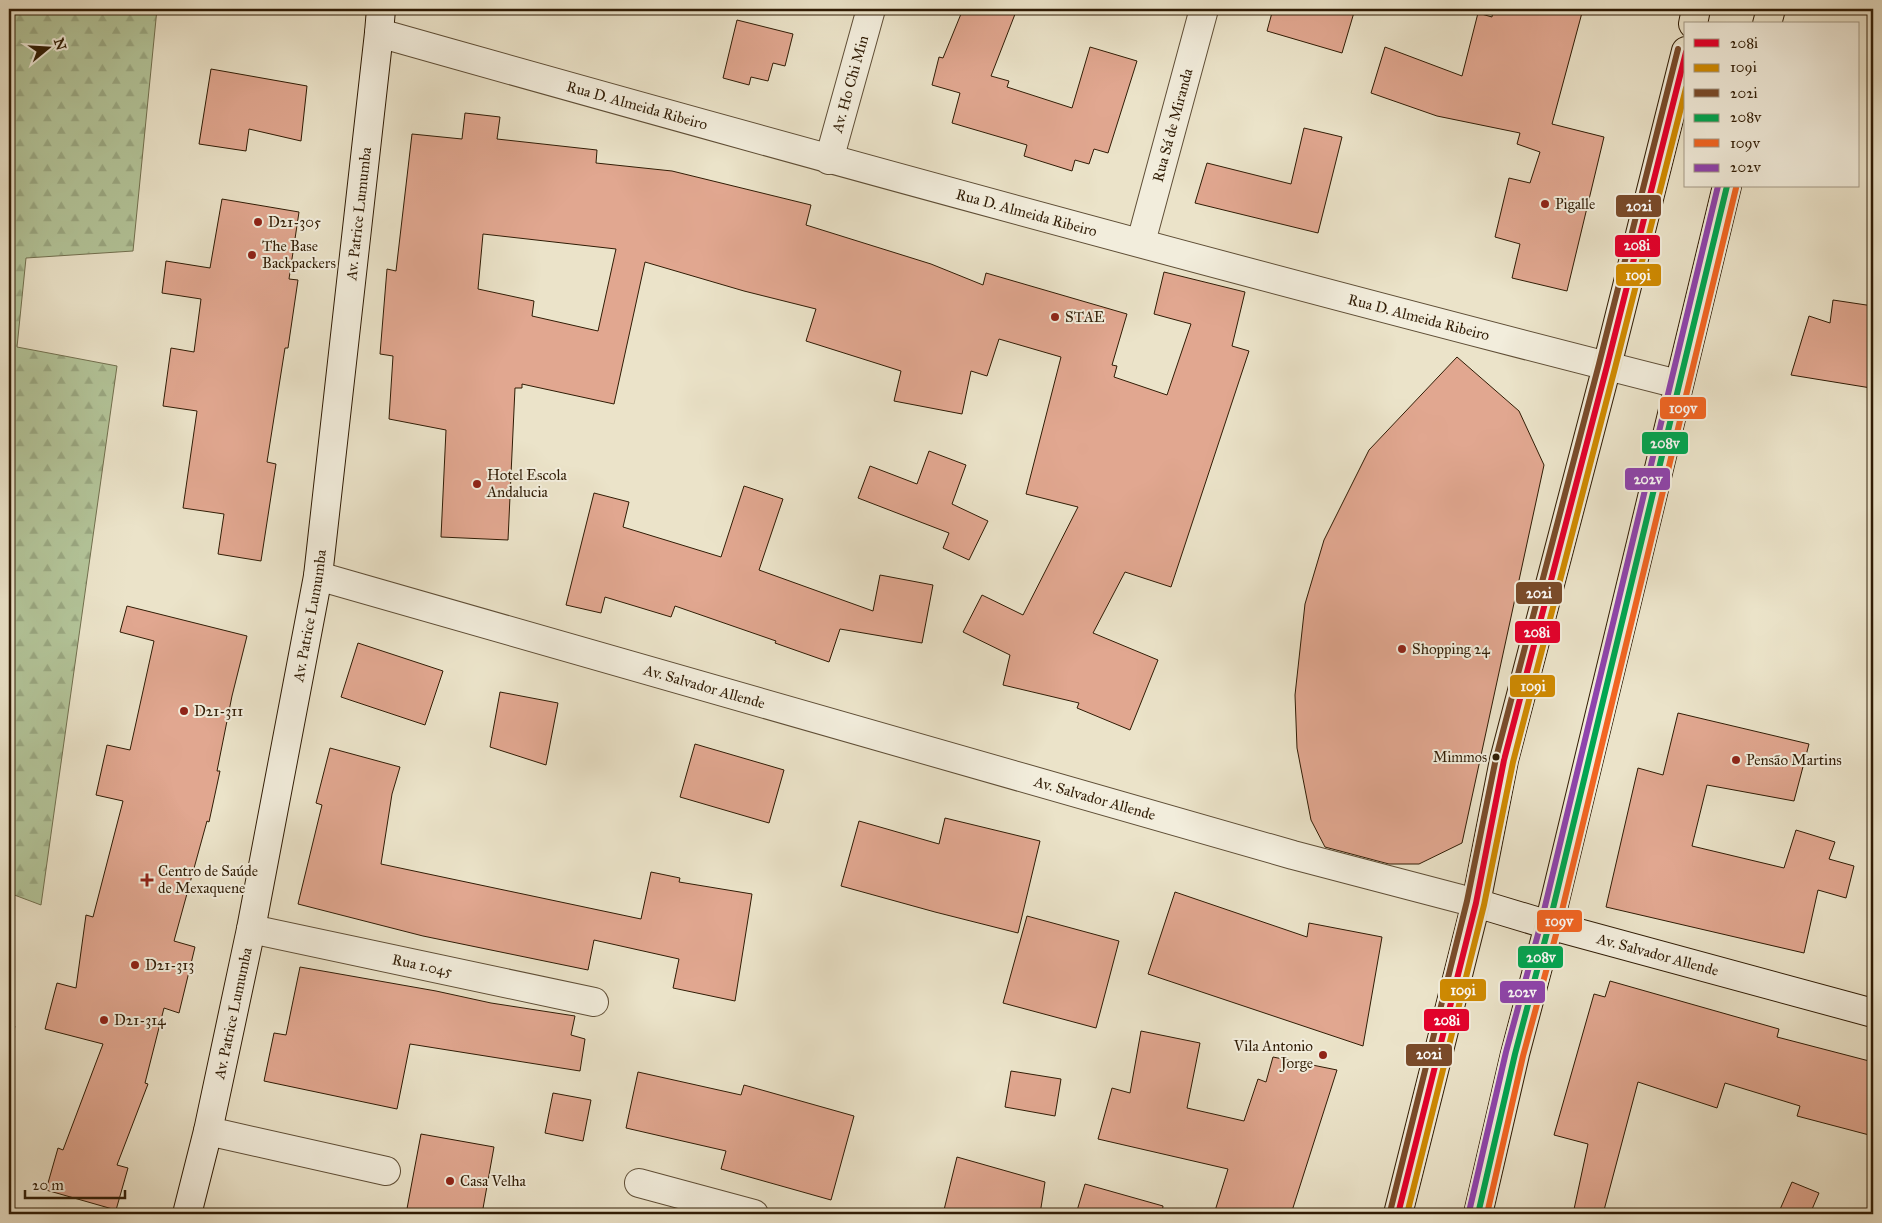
<svg xmlns="http://www.w3.org/2000/svg" width="1882" height="1223" viewBox="0 0 1882 1223" font-family="'IM FELL Great Primer',serif">
<style>
.forest{fill:url(#forest-firs);stroke:#72704f}
.building{fill:#e1a790;stroke:#301c05;fill-rule:evenodd}
.lines{fill:none;stroke-linecap:round;stroke-linejoin:round}
.street-casing{stroke:#5f4e36;stroke-width:30}
.secondary-casing{stroke:#301c05;stroke-width:30}
.primary-casing{stroke:#301c05;stroke-width:30}
.street{stroke:#f2eddc;stroke-width:28}
.secondary{stroke:#f2eddc;stroke-width:28}
.primary{stroke:#ebe3c9;stroke-width:28}
.bus-1-casing{stroke:#f2eddc;stroke-width:10}
.bus-2-casing{stroke:#f2eddc;stroke-width:10}
.bus-3-casing{stroke:#f2eddc;stroke-width:10}
.bus-4-casing{stroke:#f2eddc;stroke-width:10}
.bus-5-casing{stroke:#f2eddc;stroke-width:10}
.bus-6-casing{stroke:#f2eddc;stroke-width:10}
.bus-1{stroke:#e4002b;stroke-width:6}
.bus-2{stroke:#cf8a01;stroke-width:6}
.bus-3{stroke:#7a4b2a;stroke-width:6}
.bus-4{stroke:#00a651;stroke-width:6}
.bus-5{stroke:#f26522;stroke-width:6}
.bus-6{stroke:#8e44ad;stroke-width:6}
.poi-dot{fill:#8f2418;stroke:#f2eddc;stroke-width:2}
.bus-dot{fill:#301c05;stroke:#f2eddc;stroke-width:2}
.labels{text-anchor:middle;dominant-baseline:central;stroke-width:4;stroke-linejoin:round;paint-order:stroke}
.bus-label{font-size:14px;fill:#301c05;stroke:#f2eddc;text-anchor:end}
.street-label{font-size:15px;fill:#301c05;stroke:#f2eddc}
.poi-label{font-size:15px;fill:#301c05;stroke:#f2eddc;text-anchor:start}
.line-badge{stroke:#f2eddc;stroke-width:2}
.badge-label{font-size:14px;text-anchor:middle;font-weight:bold;fill:#fff}
</style>
<defs>
<pattern id="forest-firs" width="22" height="20" patternUnits="userSpaceOnUse" patternTransform="scale(1.25)"><rect width="22" height="20" fill="#b3c499"/><path d="M5 1l3.5 6h-7zM16 11l3.5 6h-7z" fill="#9aa882"/></pattern>
</defs>
<rect width="100%" height="100%" fill="#ebe3c9"/>
<filter id="stains"><feTurbulence type="fractalNoise" baseFrequency=".004" numOctaves="4"/><feColorMatrix values="0 0 0 0 .2 0 0 0 0 .09 0 0 0 0 .02 0 0 0 .5 -.17"/></filter>
<radialGradient id="worn" r=".72"><stop offset=".6" stop-color="#630" stop-opacity="0"/><stop offset="1" stop-color="#630" stop-opacity=".3"/></radialGradient>
<path class="forest" d="M9,9H157L133,251L26,258L17,347L117,366L41,905L9,893Z
M9,1022L15,1026L9,1055Z"/>
<path class="building" d="M963,9H1017L991,76L1009,81L1007,87L1072,108L1090,47L1137,61L1108,153L1094,149L1089,164L1075,160L1072,171L1024,156L1027,145L952,123L960,93L932,85L939,57L943,58Z
M1273,9H1355L1342,53L1267,31Z
M1493,9H1583L1552,124L1604,137L1567,291L1512,278L1520,244L1495,237L1509,178L1530,183L1540,152L1517,144L1520,133L1437,116L1371,93L1385,47L1462,76L1478,13L1492,17Z
M737,20L793,34L785,66L773,63L768,81L751,77L749,85L723,78Z
M211,69L307,86L301,141L249,129L246,151L199,144Z
M465,113L500,117L497,139L597,150L596,163L672,171L811,205L806,225L931,264L983,285L986,273L1127,314L1112,365L1117,366L1114,377L1167,395L1191,324L1154,314L1164,272L1245,292L1232,346L1249,351L1171,587L1125,572L1093,633L1158,660L1130,730L1077,708L1079,703L1003,685L1010,655L963,632L982,595L1023,615L1078,507L1026,494L1061,357L999,339L987,376L971,371L962,414L894,401L901,371L806,341L816,309L744,291L645,262L614,404L522,384V388H515L508,540L441,537L446,430L389,419L393,356L380,354L387,269L396,271L412,134L462,139ZM483,234L616,249L598,331L532,316L534,301L478,289Z
M1304,128L1342,137L1318,233L1195,203L1207,163L1291,184Z
M222,199L299,212L289,279L298,280L288,348H285L267,462L276,464L261,561L218,554L224,514L183,508L197,411L163,406L171,348L194,352L201,299L162,293L166,261L210,268Z
M1833,300L1873,306V372L1871,388L1791,375L1809,316L1830,323Z
M1457,357L1519,411L1544,465L1462,843L1419,864H1389L1325,847L1311,820L1297,748L1295,695L1305,604L1324,540L1369,450Z
M929,451L966,465L952,504L988,521L969,560L943,548L949,533L858,498L870,466L917,484Z
M744,486L783,499L759,570L873,611L880,575L933,585L922,643L840,629L829,662L775,643L776,641L675,606L671,617L605,597L601,613L566,605L594,493L629,502L623,527L721,557Z
M127,606L247,636L232,696L217,771H220L209,822L207,821L174,941L195,947L179,1013L164,1008L145,1083L148,1084L117,1165L128,1168L116,1210L46,1190L58,1148L63,1150L103,1044L45,1029L57,983L76,988L86,915L93,917L123,801L96,795L107,745L130,750L154,641L120,632Z
M358,643L443,671L425,725L341,697Z
M500,692L558,703L546,765L490,747Z
M1678,713L1809,744L1794,801L1707,785L1692,846L1784,868L1796,830L1835,842L1829,859L1854,866L1846,898L1818,890L1804,953L1606,907L1638,768L1663,775Z
M695,744L784,770L769,823L680,797Z
M330,748L400,767L392,794L381,864L641,919L651,872L680,878L679,882L752,894L735,1001L673,988L679,959L594,940L588,970L423,936L298,904L322,805L316,803Z
M945,818L1040,841L1018,933L935,912L841,886L859,821L939,844Z
M1175,892L1307,937L1309,923L1382,937L1363,1046L1148,974Z
M1027,916L1119,941L1096,1028L1003,1003Z
M300,967L436,991L491,1003L575,1016L571,1035L585,1039L580,1071L410,1044L397,1109L264,1081L274,1033L286,1035Z
M1610,981L1779,1029L1777,1037L1873,1062V1136L1797,1116L1800,1106L1725,1083L1717,1108L1638,1082L1603,1214H1573L1588,1144L1554,1135L1594,994L1605,997Z
M1141,1031L1200,1043L1187,1108L1244,1121L1258,1079L1266,1082L1273,1057L1337,1070L1291,1214H1214L1228,1169L1098,1139L1112,1088L1130,1093Z
M1011,1071L1061,1079L1055,1116L1005,1107Z
M638,1072L741,1095L744,1085L854,1116L831,1200L721,1169L726,1151L626,1128Z
M553,1093L591,1100L583,1141L545,1133Z
M421,1134L494,1147L482,1214H406Z
M957,1157L1045,1182L1040,1214H943Z
M1792,1182L1819,1193L1810,1214H1778Z
M1085,1184L1163,1206L1162,1214H1076Z"/>
<g class="lines">
<defs>
<g id="street">
<path id="s1" d="M379,33C811,155 1243,274 1678,384"/>
<path id="s2" d="M829,160L871,9"/>
<path id="s3" d="M1141,242L1204,9"/>
<path id="s4" d="M318,576L1293,855L1476,903"/>
<path id="s5" d="M251,929L594,1002"/>
<path d="M208,1131L386,1171"/>
<path d="M639,1183L754,1214"/>
</g>
<g id="secondary">
<path id="s6" d="M1476,903L1549,925L1873,1013"/>
<path id="s7" d="M187,1214L208,1131L251,929L318,576L379,33L381,9"/>
</g>
<path id="primary" d="M1693,24L1696,9
M1767,24L1771,9
M1398,1214L1476,903L1504,760L1607,366L1686,51
M1478,1214L1515,1054L1549,925L1727,186"/>
</defs>
<use href="#street" class="street-casing"/>
<use href="#secondary" class="secondary-casing"/>
<use href="#primary" class="primary-casing"/>
<use href="#street" class="street"/>
<use href="#secondary" class="secondary"/>
<use href="#primary" class="primary"/>
<defs>
<path id="bus-1" d="M1398,1214L1476,903L1504,760L1607,366L1686,52"/>
<path id="bus-2" d="M1407,1214L1484,905L1513,762L1615,368L1686,88"/>
<path id="bus-3" d="M1390,1212L1467,901L1496,758L1599,364L1678,49"/>
<path id="bus-4" d="M1478,1214L1515,1054L1549,925L1727,186"/>
<path id="bus-5" d="M1487,1214L1523,1056L1558,927L1736,188"/>
<path id="bus-6" d="M1469,1212L1506,1052L1541,923L1718,186"/>
</defs>
<use href="#bus-1" class="bus-1-casing"/>
<use href="#bus-2" class="bus-2-casing"/>
<use href="#bus-3" class="bus-3-casing"/>
<use href="#bus-4" class="bus-4-casing"/>
<use href="#bus-5" class="bus-5-casing"/>
<use href="#bus-6" class="bus-6-casing"/>
<use href="#bus-1" class="bus-1"/>
<use href="#bus-2" class="bus-2"/>
<use href="#bus-3" class="bus-3"/>
<use href="#bus-4" class="bus-4"/>
<use href="#bus-5" class="bus-5"/>
<use href="#bus-6" class="bus-6"/>
</g>
<g class="poi-dot">
<circle cx="1545" cy="204" r="5"/>
<circle cx="258" cy="222" r="5"/>
<circle cx="252" cy="255" r="5"/>
<circle cx="1055" cy="317" r="5"/>
<circle cx="477" cy="484" r="5"/>
<circle cx="1402" cy="649" r="5"/>
<circle cx="184" cy="711" r="5"/>
<circle cx="1736" cy="760" r="5"/>
<path d="M144.5 872.5h5v5h5v5h-5v5h-5v-5h-5v-5h5z"/>
<circle cx="135" cy="965" r="5"/>
<circle cx="104" cy="1020" r="5"/>
<circle cx="1323" cy="1055" r="5"/>
<circle cx="450" cy="1181" r="5"/>
</g>
<circle class="bus-dot" cx="1496" cy="757" r="4.5"/>
<g class="labels">
<g class="bus-label">
<text x="1487" y="757">Mimmos</text>
</g>
<g class="street-label">
<text stroke="none"><textPath href="#s2" startOffset="79">Av. Ho Chi Min</textPath></text>
<text stroke="none"><textPath href="#s1" startOffset="268">Rua D. Almeida Ribeiro</textPath></text>
<text stroke="none"><textPath href="#s3" startOffset="121">Rua Sá de Miranda</textPath></text>
<text stroke="none"><textPath href="#s1" startOffset="672">Rua D. Almeida Ribeiro</textPath></text>
<text stroke="none"><textPath href="#s7" startOffset="1016">Av. Patrice Lumumba</textPath></text>
<text stroke="none"><textPath href="#s1" startOffset="1078">Rua D. Almeida Ribeiro</textPath></text>
<text stroke="none"><textPath href="#s7" startOffset="611">Av. Patrice Lumumba</textPath></text>
<text stroke="none"><textPath href="#s4" startOffset="402">Av. Salvador Allende</textPath></text>
<text stroke="none"><textPath href="#s4" startOffset="808">Av. Salvador Allende</textPath></text>
<text stroke="none"><textPath href="#s6" startOffset="189">Av. Salvador Allende</textPath></text>
<text stroke="none"><textPath href="#s5" startOffset="175">Rua 1.045</textPath></text>
<text stroke="none"><textPath href="#s7" startOffset="206">Av. Patrice Lumumba</textPath></text>
</g>
<g class="poi-label">
<text x="1555" y="204">Pigalle</text>
<text x="268" y="222">D21-305</text>
<text x="262" y="246">The Base<tspan x="262" dy="17">Backpackers</tspan></text>
<text x="1065" y="317">STAE</text>
<text x="487" y="475">Hotel Escola<tspan x="487" dy="17">Andalucia</tspan></text>
<text x="1412" y="649">Shopping 24</text>
<text x="194" y="711">D21-311</text>
<text x="1746" y="760">Pensão Martins</text>
<text x="158" y="871">Centro de Saúde<tspan x="158" dy="17">de Mexaquene</tspan></text>
<text x="145" y="965">D21-313</text>
<text x="114" y="1020">D21-314</text>
<text x="1313" y="1046" text-anchor="end">Vila Antonio<tspan x="1313" dy="17">Jorge</tspan></text>
<text x="460" y="1181">Casa Velha</text>
</g>
</g>
<g class="line-badge">
<rect x="1615" y="194" width="47" height="24" rx="5" fill="#7a4b2a"/>
<rect x="1614" y="234" width="47" height="24" rx="5" fill="#e4002b"/>
<rect x="1615" y="263" width="47" height="24" rx="5" fill="#cf8a01"/>
<rect x="1659" y="396" width="48" height="24" rx="5" fill="#f26522"/>
<rect x="1641" y="431" width="48" height="24" rx="5" fill="#00a651"/>
<rect x="1624" y="467" width="47" height="24" rx="5" fill="#8e44ad"/>
<rect x="1515" y="581" width="48" height="24" rx="5" fill="#7a4b2a"/>
<rect x="1514" y="620" width="47" height="24" rx="5" fill="#e4002b"/>
<rect x="1509" y="674" width="47" height="24" rx="5" fill="#cf8a01"/>
<rect x="1536" y="909" width="47" height="24" rx="5" fill="#f26522"/>
<rect x="1517" y="945" width="47" height="24" rx="5" fill="#00a651"/>
<rect x="1439" y="978" width="48" height="24" rx="5" fill="#cf8a01"/>
<rect x="1499" y="980" width="47" height="24" rx="5" fill="#8e44ad"/>
<rect x="1423" y="1008" width="47" height="24" rx="5" fill="#e4002b"/>
<rect x="1405" y="1043" width="48" height="24" rx="5" fill="#7a4b2a"/>
</g>
<g class="badge-label">
<text x="1639" y="211">202i</text>
<text x="1637" y="250">208i</text>
<text x="1638" y="280">109i</text>
<text x="1683" y="413">109v</text>
<text x="1665" y="448">208v</text>
<text x="1648" y="484">202v</text>
<text x="1539" y="598">202i</text>
<text x="1537" y="637">208i</text>
<text x="1533" y="691">109i</text>
<text x="1559" y="926">109v</text>
<text x="1541" y="962">208v</text>
<text x="1463" y="995">109i</text>
<text x="1522" y="997">202v</text>
<text x="1447" y="1025">208i</text>
<text x="1429" y="1059">202i</text>
</g>
<rect width="1882" height="1223" fill="none" stroke="#ebe3c9" stroke-width="30"/>
<rect x="10" y="10" width="1862" height="1203" fill="none" stroke="#301c05" stroke-width="2.5"/>
<rect x="15" y="15" width="1852" height="1193" fill="none" stroke="#301c05"/>
<rect x="1684" y="22" width="175" height="165" fill="#f2eddc" stroke="#a49986"/>
<rect x="1694" y="39" width="25" height="8" fill="#e4002b" stroke="#a49986"/>
<text x="1730" y="48" font-size="15" fill="#301c05">208i</text>
<rect x="1694" y="64" width="25" height="8" fill="#cf8a01" stroke="#a49986"/>
<text x="1730" y="72" font-size="15" fill="#301c05">109i</text>
<rect x="1694" y="89" width="25" height="8" fill="#7a4b2a" stroke="#a49986"/>
<text x="1730" y="98" font-size="15" fill="#301c05">202i</text>
<rect x="1694" y="114" width="25" height="8" fill="#00a651" stroke="#a49986"/>
<text x="1730" y="122" font-size="15" fill="#301c05">208v</text>
<rect x="1694" y="139" width="25" height="8" fill="#f26522" stroke="#a49986"/>
<text x="1730" y="148" font-size="15" fill="#301c05">109v</text>
<rect x="1694" y="164" width="25" height="8" fill="#8e44ad" stroke="#a49986"/>
<text x="1730" y="172" font-size="15" fill="#301c05">202v</text>
<g transform="translate(48 48) rotate(72)" stroke="#f2eddc" stroke-width="4" paint-order="stroke">
<path d="M0-4L9 19L0 12L-9 19Z" fill="#301c05"/>
<text y="-8" font-size="14" font-weight="bold" text-anchor="middle" fill="#301c05">N</text>
</g>
<path d="M25 1190v8h100v-8" fill="none" stroke="#301c05" stroke-width="2.5"/>
<text x="32" y="1190" font-size="15" fill="#301c05" stroke="#f2eddc" stroke-width="4" paint-order="stroke">20 m</text>
<rect width="100%" height="100%" filter="url(#stains)"/>
<rect width="100%" height="100%" fill="url(#worn)"/>
</svg>
